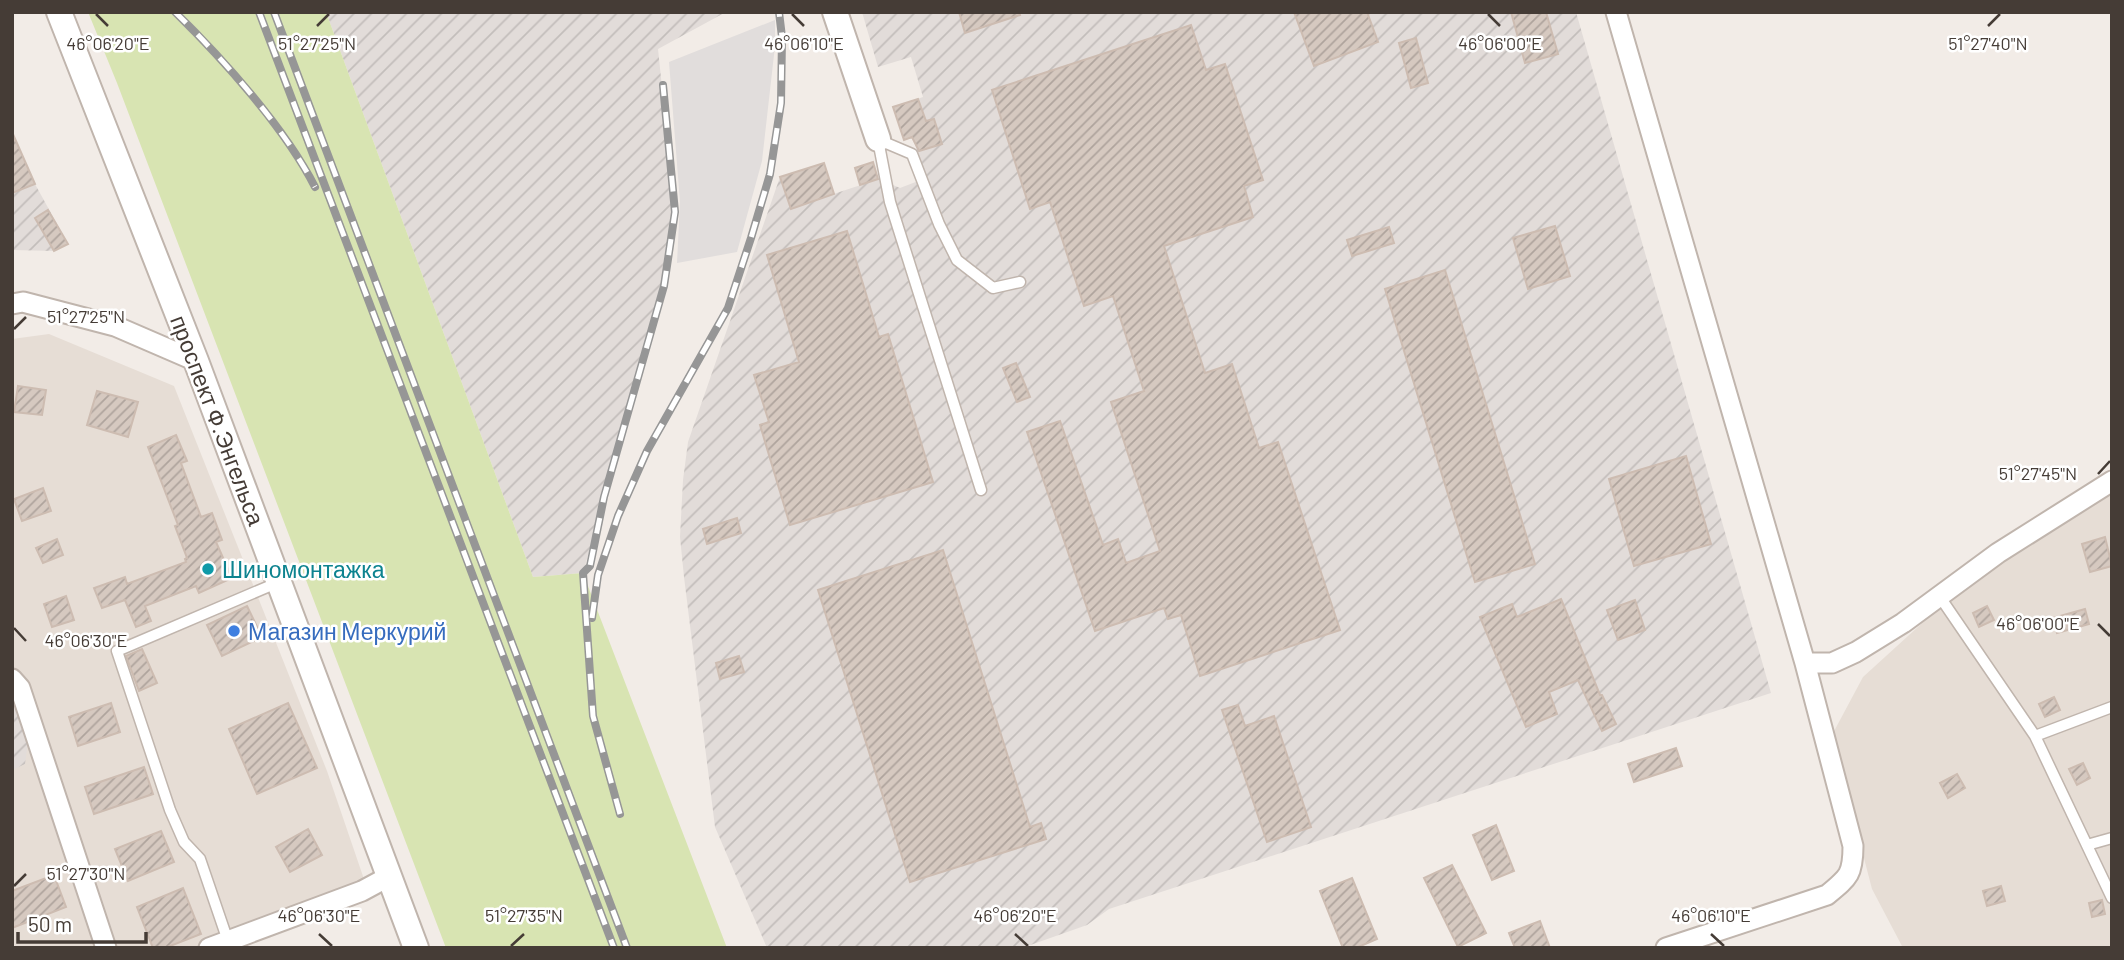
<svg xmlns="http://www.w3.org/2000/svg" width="2124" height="960" viewBox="0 0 2124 960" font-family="Barlow,sans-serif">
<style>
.residential{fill:#e6ddd5}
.industrial{fill:url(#industrial-furrows)}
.grass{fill:#d8e4b2}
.parking{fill:#e1dddc}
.building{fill:url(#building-hatch);stroke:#cdbcb1;stroke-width:2}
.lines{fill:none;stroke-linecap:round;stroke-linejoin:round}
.service-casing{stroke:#c0b5ad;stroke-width:13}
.minor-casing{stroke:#c0b5ad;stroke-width:23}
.tertiary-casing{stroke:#c0b5ad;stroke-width:28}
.service{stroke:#fff;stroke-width:10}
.minor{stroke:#fff;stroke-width:19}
.tertiary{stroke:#fff;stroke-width:24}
.rail-casing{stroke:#969696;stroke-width:8}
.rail{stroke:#fff;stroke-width:5;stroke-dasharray:16;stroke-linecap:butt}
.ticks{fill:none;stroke:#453c36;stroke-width:2.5}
.culture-dot{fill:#0f9aa8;stroke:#fff;stroke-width:2.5}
.shop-dot{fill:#3f7fe0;stroke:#fff;stroke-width:2.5}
.labels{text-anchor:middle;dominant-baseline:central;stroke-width:5;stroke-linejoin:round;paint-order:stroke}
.street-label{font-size:23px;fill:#453c36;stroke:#fff}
.culture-label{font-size:23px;fill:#0d838f;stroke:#fff;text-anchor:start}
.shop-label{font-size:23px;fill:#366cbe;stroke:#fff;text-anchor:start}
.ticks-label{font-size:18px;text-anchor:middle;fill:#453c36;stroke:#fff;stroke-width:5;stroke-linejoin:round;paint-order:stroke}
</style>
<defs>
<pattern id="industrial-furrows" width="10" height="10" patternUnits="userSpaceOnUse" patternTransform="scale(1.75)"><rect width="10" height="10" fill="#e2dcd9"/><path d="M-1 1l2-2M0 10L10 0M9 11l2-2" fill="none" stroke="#c3bebb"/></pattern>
<pattern id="building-hatch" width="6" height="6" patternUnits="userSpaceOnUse" patternTransform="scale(1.75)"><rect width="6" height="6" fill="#d6c9c0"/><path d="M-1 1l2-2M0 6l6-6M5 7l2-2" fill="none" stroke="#afa49d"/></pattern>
</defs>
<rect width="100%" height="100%" fill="#f2ece7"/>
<path class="residential" d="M49,334L174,386L327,771L367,888L233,948H12V339Z
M2112,487V948H1903L1872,889L1832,735L1863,677L1964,585Z"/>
<path class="industrial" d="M326,12H726L658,49L675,212L664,286L583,573L533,577Z
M862,12H1576L1771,693L1109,909L1087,925L1022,948H767L715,827L684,577L680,537L683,480L688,442L780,177L791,208L879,179L900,188L926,178L913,138L904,140L893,107L923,97L911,57L878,67Z
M12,132L35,184L68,244L54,251L12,250Z
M12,707L31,720L25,764L12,770Z"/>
<path class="grass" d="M88,12H326L533,577L583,573L727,948H446L117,83Z"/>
<path class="parking" d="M775,20V46L762,161L737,252L677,263L680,202L669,62Z"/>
<path class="building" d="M959,12H1019L1020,15L965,33Z
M1294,12H1367L1378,42L1314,66Z
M1511,12H1546L1558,54L1525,63Z
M1191,25L1206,70L1225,64L1263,180L1244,186L1253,217L1164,246L1205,373L1232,364L1259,448L1278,442L1340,630L1200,676L1181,615L1168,619L1164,608L1095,631L1027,432L1060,421L1103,545L1118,539L1126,563L1160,551L1111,402L1144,391L1113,296L1084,306L1050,202L1030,209L992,90Z
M1416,38L1428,83L1411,88L1399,43Z
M918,99L926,121L934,119L942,144L919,151L912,137L904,140L893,107Z
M12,132L35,184L12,193Z
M873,162L878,179L860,185L855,168Z
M824,163L834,194L791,209L780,177Z
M48,210L68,244L54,251L35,218Z
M1555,226L1570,276L1528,289L1513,238Z
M1389,227L1394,243L1352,256L1347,240Z
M847,231L879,337L888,334L933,482L790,525L760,425L769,422L754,375L799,362L767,255Z
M1445,270L1535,564L1475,582L1385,289Z
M1016,363L1030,397L1017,402L1003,368Z
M18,386L46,390L42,415L14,412Z
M97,391L138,402L128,437L87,425Z
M176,435L187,461L181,463L201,517L212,513L222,540L216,542L232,578L199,593L196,586L145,606L151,621L136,627L125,600L102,608L94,588L125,577L127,584L186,562L185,559L187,558L175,526L178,525L148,447Z
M1686,456L1711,544L1634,566L1609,479Z
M43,488L51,511L22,521L14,499Z
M737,518L741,533L707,544L703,529Z
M2105,537L2112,566L2090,572L2082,544Z
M57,539L63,555L43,563L36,548Z
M943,550L1030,827L1041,823L1046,839L910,882L818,590Z
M66,596L74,620L52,627L44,604Z
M1561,599L1600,695H1602L1616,724L1602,731L1578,680L1549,692L1557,714L1526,727L1480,617L1512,604L1517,617Z
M1635,600L1645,630L1618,640L1607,610Z
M247,606L262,637L222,656L207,625Z
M1987,606L1994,620L1979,627L1973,613Z
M2085,609L2089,624L2057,633L2053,618Z
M142,649L157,683L139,691L126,656Z
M739,656L744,672L720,679L716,663Z
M2054,697L2060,710L2045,717L2039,704Z
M111,703L120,732L78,746L69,717Z
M288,703L317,768L257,794L229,729Z
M1238,705L1245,726L1274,716L1311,827L1267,842L1222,710Z
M1676,748L1682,766L1634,782L1628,764Z
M2083,763L2090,778L2077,785L2069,769Z
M144,767L153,794L94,814L85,787Z
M1957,774L1965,788L1948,798L1940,783Z
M1496,825L1514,871L1492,880L1473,835Z
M308,829L322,855L290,872L276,847Z
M161,831L174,862L128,881L115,849Z
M1452,865L1486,933L1458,947L1424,878Z
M54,875L66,907L12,928V891Z
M1352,878L1377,939L1356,948H1343L1320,891Z
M2001,886L2005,901L1987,906L1983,891Z
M183,888L201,934L165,948H153L137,907Z
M2102,900L2105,914L2092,917L2089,903Z
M1540,921L1550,948H1515L1509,933Z"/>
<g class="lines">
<defs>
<path id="service" d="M878,140L890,202L981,490
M879,140L912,154L939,224L957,260L993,288L1020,282
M1940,597L2035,736L2112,898
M2035,736L2112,707
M2087,845L2112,838
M229,944L200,859L184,842L170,810L117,651L279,582"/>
<path id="minor" d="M1616,12L1805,663L1853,846C1853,874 1849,877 1827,895L1666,948
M12,304L23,302L115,326L196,361
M1805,663H1832L1856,652L1903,623L1998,553L2112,481
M12,679L20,688L106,948
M209,948L362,891L388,877"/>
<path id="tertiary" d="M59,12L196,361L416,948
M835,12L878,139"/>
</defs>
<use href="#service" class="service-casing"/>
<use href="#minor" class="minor-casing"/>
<use href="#tertiary" class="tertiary-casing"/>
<use href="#service" class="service"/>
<use href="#minor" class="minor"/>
<use href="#tertiary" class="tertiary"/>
<defs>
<path id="rail" d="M175,12C223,59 285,128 315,187
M259,12L614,948
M274,12L627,948
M592,618L598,575L618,516L647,451L728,308L751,238L770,174L781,103L782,37L779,12
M620,814L593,716L583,573L590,566L604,497L664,286L675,212L663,85"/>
</defs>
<use href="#rail" class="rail-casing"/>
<use href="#rail" class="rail"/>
</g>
<path class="ticks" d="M96,14L108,26M792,14L804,26M1488,14L1500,26M317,26L329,14M1988,26L2000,14M14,329L26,317M2098,474L2110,461M2098,624L2110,636M14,628L26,641M14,886L26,874M319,934L332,946M1015,934L1028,946M1711,934L1724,946M511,946L524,934"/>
<circle class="culture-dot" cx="208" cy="569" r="7"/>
<circle class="shop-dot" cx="234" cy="631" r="7"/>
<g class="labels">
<g class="street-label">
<text transform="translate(218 420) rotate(69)">проспект Ф.Энгельса</text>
</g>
<g class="culture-label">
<text x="222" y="569">Шиномонтажка</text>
</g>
<g class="shop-label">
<text x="248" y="631">Магазин Меркурий</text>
</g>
</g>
<g class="ticks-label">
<text x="108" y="50">46°06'20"E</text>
<text x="317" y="50">51°27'25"N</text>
<text x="804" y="50">46°06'10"E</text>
<text x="1500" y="50">46°06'00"E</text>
<text x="1988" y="50">51°27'40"N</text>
<text x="86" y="323">51°27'25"N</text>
<text x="2038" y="480">51°27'45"N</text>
<text x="2038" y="630">46°06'00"E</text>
<text x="86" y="647">46°06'30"E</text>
<text x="86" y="880">51°27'30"N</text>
<text x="319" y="922">46°06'30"E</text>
<text x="524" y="922">51°27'35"N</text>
<text x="1015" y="922">46°06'20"E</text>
<text x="1711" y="922">46°06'10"E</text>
</g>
<rect width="2124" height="960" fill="none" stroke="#453c36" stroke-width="28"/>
<path d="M18 932v10h128v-10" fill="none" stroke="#453c36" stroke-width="3.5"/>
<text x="28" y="932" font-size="21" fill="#453c36" stroke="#ffffff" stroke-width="5" paint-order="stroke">50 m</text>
</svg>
